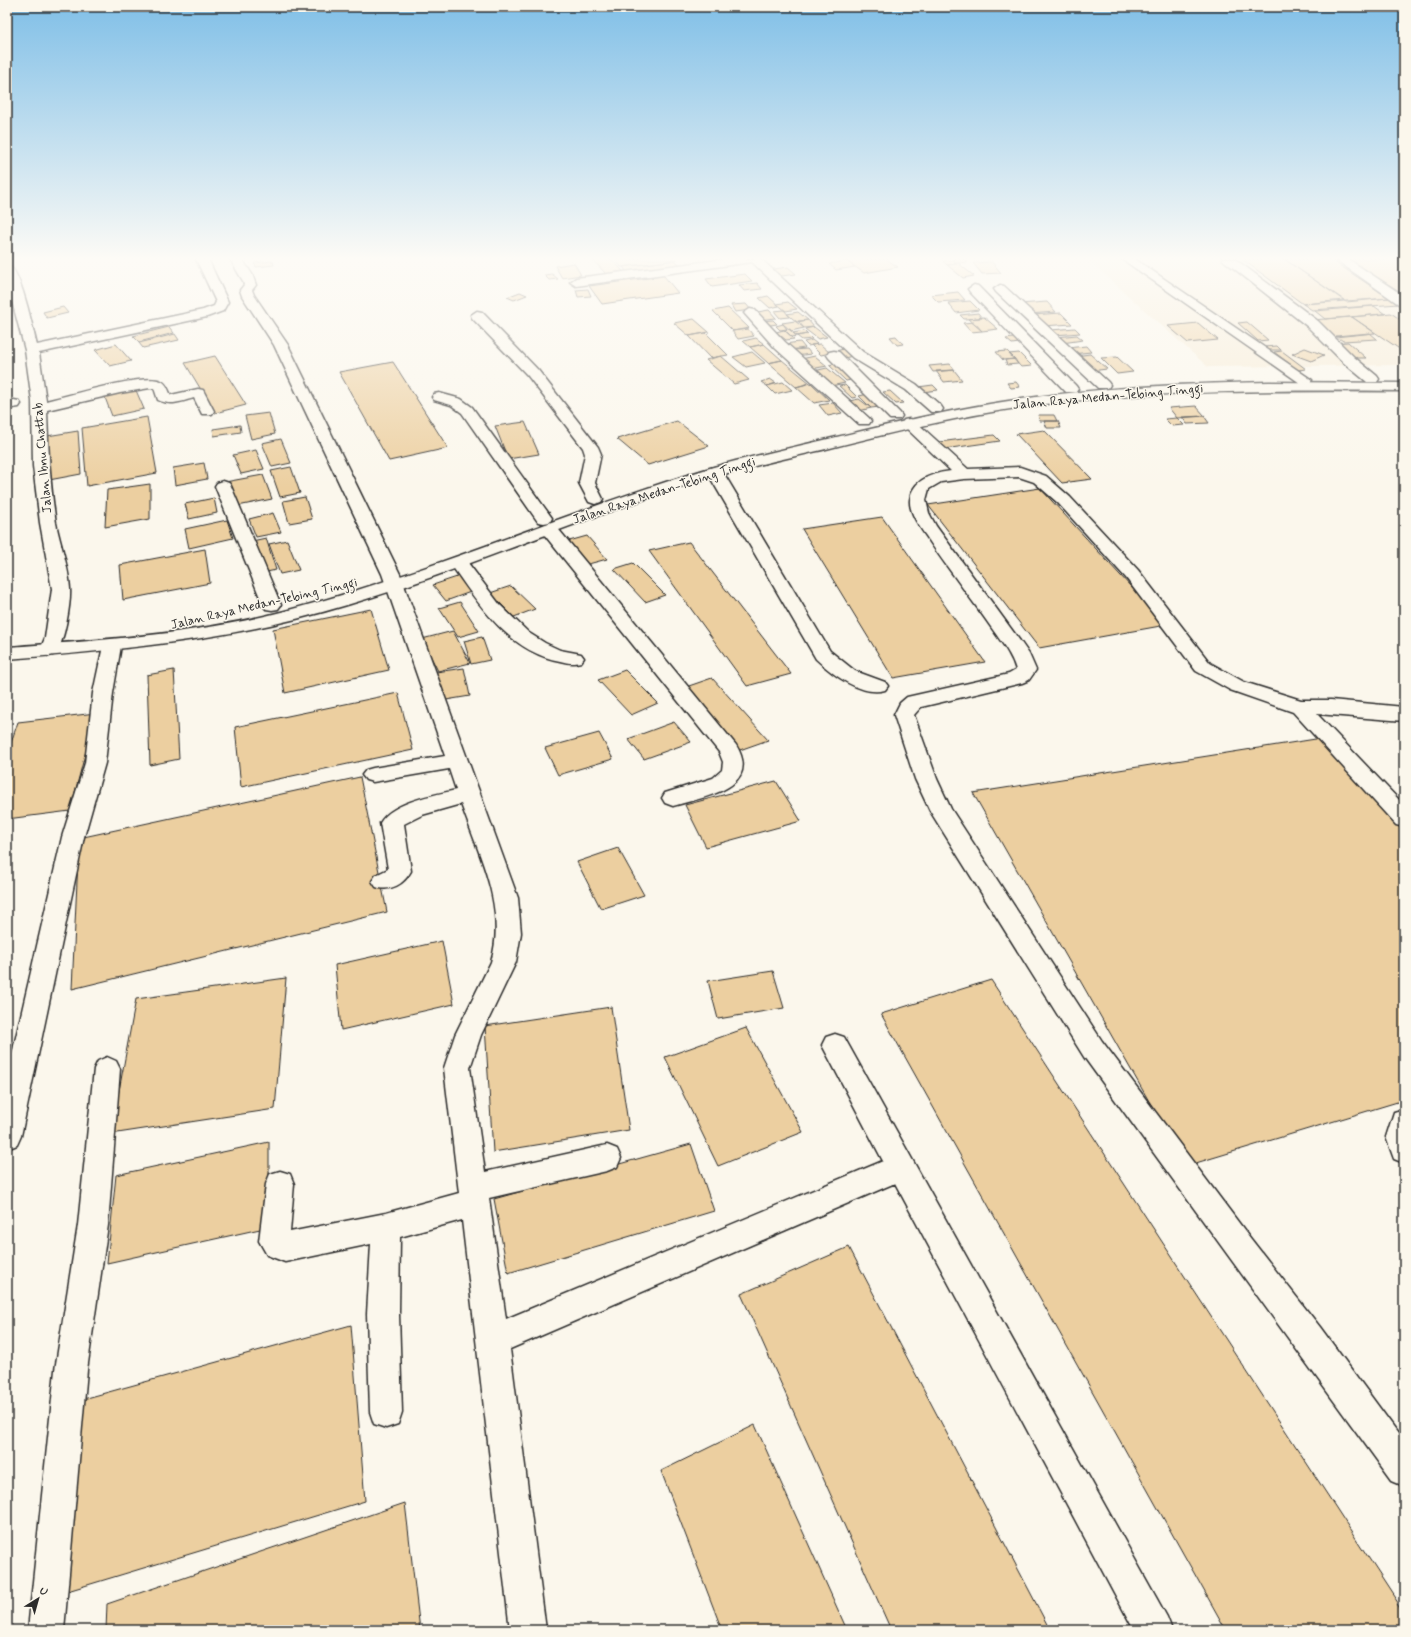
<svg xmlns="http://www.w3.org/2000/svg" width="1411" height="1637" viewBox="0 0 1411 1637" font-family="Mynerve,sans-serif">
<style>
.built{fill:#f6ebd5}
.building{fill:#eccfa0;stroke:#2b2b2b}
.lines{fill:none;stroke-linecap:round;stroke-linejoin:round}
.minor-casing{stroke:#2b2b2b;stroke-width:3}
.highway-casing{stroke:#2b2b2b;stroke-width:3}
.minor{fill:#fbf7ec;fill-rule:evenodd}
.highway{fill:#fbf7ec;fill-rule:evenodd}
.labels{text-anchor:middle;dominant-baseline:central;stroke-width:3;stroke-linejoin:round;paint-order:stroke}
.far-street-label{font-size:13px;fill:#2b2b2b;stroke:#fbf7ec}
</style>
<rect width="100%" height="100%" fill="#fbf7ec"/>
<filter id="ink" filterUnits="userSpaceOnUse"><feTurbulence type="fractalNoise" baseFrequency=".025" numOctaves="2"/><feDisplacementMap in="SourceGraphic" scale="8" xChannelSelector="R" yChannelSelector="G"/><feConvolveMatrix kernelMatrix="1 2 1 2 8 2 1 2 1" color-interpolation-filters="sRGB"/></filter>
<g filter="url(#ink)">
<path class="built" d="M1087,259H1404V365L1208,367Z"/>
<path class="building" d="M592,259H611L623,271L606,274Z
M615,259H677V260L621,267Z
M844,259H886L898,267L864,273Z
M952,259H963L968,262L958,263Z
M1242,259H1284L1344,300L1303,304Z
M1284,259H1330L1389,298L1346,302Z
M1347,259H1404V294Z
M675,260L680,265L627,272L623,267Z
M953,260L957,264L947,265L943,261Z
M273,261L274,265L256,267L254,263Z
M847,261L855,267L836,270L829,264Z
M992,262L1001,273L982,274L973,263Z
M574,263L581,275L562,278L555,266Z
M958,263L974,276L963,278L947,265Z
M788,267L796,274L782,276L774,269Z
M552,274L558,279L549,280L544,275Z
M745,274L752,281L712,287L706,279Z
M664,276L678,293L602,304L589,286Z
M757,283L762,289L744,291L739,285Z
M588,289L591,296L578,297L576,290Z
M520,292L527,295L514,300L507,297Z
M958,292L965,300L938,302L931,295Z
M768,296L779,306L770,308L759,298Z
M1389,298L1399,304L1312,310L1303,304Z
M970,301L979,310L956,313L948,303Z
M788,302L797,309L786,311L777,304Z
M1047,302L1056,312L1028,314L1019,304Z
M746,304L751,310L735,312L731,305Z
M1374,306L1385,314L1325,319L1315,311Z
M63,307L68,313L47,318L43,312Z
M728,308L749,328L733,331L713,311Z
M769,310L776,318L758,320L752,313Z
M784,310L790,317L780,318L774,311Z
M798,312L808,320L797,322L787,314Z
M978,313L982,318L964,319L960,315Z
M1061,313L1072,324L1043,326L1032,315Z
M1391,313L1404,322V352L1352,317Z
M984,317L998,329L982,331L968,319Z
M1352,317L1375,333L1334,337L1312,320Z
M694,319L709,332L689,336L674,323Z
M773,320L777,324L764,326L760,321Z
M808,320L814,327L804,328L798,321Z
M795,321L804,328L791,331L782,323Z
M974,322L982,331L971,332L963,323Z
M1247,322L1268,340L1258,341L1238,323Z
M1198,323L1218,340L1188,343L1168,326Z
M783,324L787,329L780,330L776,326Z
M169,327L174,333L139,342L133,336Z
M814,327L827,337L818,339L805,329Z
M1075,328L1080,333L1055,335L1051,330Z
M748,329L754,336L738,339L732,331Z
M790,329L793,333L797,336L792,337L785,330Z
M784,330L794,339L786,340L776,332Z
M804,331L807,334L797,336L793,333Z
M706,333L728,355L710,358L689,336Z
M1370,333L1377,339L1343,341L1336,336Z
M175,334L179,340L143,348L139,343Z
M807,334L812,339L802,340L797,336Z
M1077,335L1083,340L1062,343L1056,337Z
M896,336L903,344L897,345L890,337Z
M756,338L764,344L750,347L743,341Z
M1013,338L1019,343L1012,344L1006,339Z
M812,340L817,344L808,346L804,342Z
M800,342L805,348L789,350L784,344Z
M1348,342L1366,358H1351L1334,343Z
M116,344L131,361L110,366L95,350Z
M764,344L782,360L768,363L750,347Z
M820,344L830,353L821,355L811,345Z
M1086,346L1091,352L1072,354L1067,348Z
M1277,346L1281,350H1268L1264,347Z
M1305,348L1324,355L1311,361L1292,354Z
M807,349L811,354L796,356L792,350Z
M844,349L853,356L844,358L835,351Z
M1007,351L1015,359L1003,360L996,352Z
M1282,351L1306,369L1298,370L1274,352Z
M752,352L765,363L746,367L733,357Z
M1019,353L1032,366L1021,367L1009,354Z
M1090,354L1107,369L1091,371L1075,356Z
M215,356L246,405L215,413L185,363Z
M721,356L749,380L734,384L706,360Z
M815,356L827,366L811,369L801,359Z
M1117,357L1133,372L1117,374L1101,358Z
M1015,359L1018,364L1007,365L1005,360Z
M782,360L810,383L796,387L768,363Z
M393,362L448,448L389,461L339,372Z
M837,363L855,379L846,381L829,365Z
M950,364L955,370L933,372L929,366Z
M827,368L845,383L831,386L814,371Z
M954,370L962,380L944,382L936,371Z
M770,379L776,383L767,386L761,382Z
M783,382L792,390L775,394L767,386Z
M1016,382L1020,387L1011,388L1007,383Z
M811,383L829,400L814,403L796,387Z
M845,385L857,397L852,398L839,386Z
M933,385L938,390L922,392L918,387Z
M135,388L144,409L112,416L104,395Z
M890,391L903,403L896,404L883,392Z
M868,394L880,407L871,408L859,396Z
M859,399L871,408L855,412L844,402Z
M833,403L842,413L828,416L819,405Z
M1196,406L1205,416L1177,418L1169,408Z
M269,413L275,434L251,439L245,416Z
M1038,415H1054L1057,421H1040Z
M1204,416L1209,423L1187,424L1182,417Z
M147,417L157,473L87,486L82,428Z
M1177,418L1184,425L1172,426L1165,419Z
M677,421L709,446L648,465L617,439Z
M1044,421H1058L1061,428H1047Z
M525,422L539,454L508,459L495,426Z
M240,425L241,432L214,436L213,429Z
M1044,430L1092,479L1062,483L1016,434Z
M78,431L81,474L49,480L47,436Z
M994,435L1000,441L944,449L939,442Z
M281,439L291,463L272,467L262,443Z
M256,450L264,469L241,474L233,455Z
M204,463L207,479L175,485L173,468Z
M291,467L300,493L280,497L271,471Z
M263,475L272,499L233,507L225,482Z
M150,484V519L105,527L107,490Z
M1040,488L1166,625L1039,648L928,505Z
M305,497L312,519L289,523L283,501Z
M214,498L217,513L189,519L185,504Z
M273,513L281,532L256,537L249,519Z
M882,517L985,662L893,678L802,529Z
M227,520L233,538L189,548L185,529Z
M587,536L607,559L581,566L562,543Z
M266,538L276,570L262,573L252,541Z
M287,540L299,570L280,574L269,544Z
M689,542L791,674L747,686L649,551Z
M205,549L210,583L123,600L120,565Z
M633,563L665,595L645,602L614,569Z
M463,575L476,590L446,601L433,585Z
M511,586L535,609L514,617L490,593Z
M460,602L479,631L458,637L439,608Z
M371,609L389,670L285,693L273,629Z
M453,631L470,663L438,671L422,639Z
M482,637L490,660L471,664L464,641Z
M464,668L470,696L440,701L436,672Z
M174,670L179,759L150,765L147,675Z
M625,670L658,703L631,715L598,680Z
M712,678L768,740L737,751L683,688Z
M398,693L413,750L241,787L235,727Z
M96,713L70,811L7,819V754L18,722Z
M674,722L691,742L644,759L628,739Z
M599,733L613,759L558,775L545,748Z
M1322,738L1404,832V1100L1186,1166L973,793Z
M360,777L387,912L72,989L79,838Z
M776,781L801,821L706,847L685,805Z
M618,848L644,895L601,909L577,862Z
M442,941L454,1004L341,1030L335,965Z
M773,971L784,1008L718,1019L708,981Z
M286,978L275,1109L111,1134L136,999Z
M991,980L1404,1612V1630H1226L881,1014Z
M611,1007L629,1130L493,1152L485,1026Z
M746,1028L803,1132L718,1166L665,1057Z
M269,1142V1227L107,1263L116,1175Z
M691,1144L714,1211L508,1273L494,1199Z
M849,1247L1050,1630H891L741,1294Z
M351,1325L365,1501L61,1593L76,1401Z
M755,1425L847,1630H722L661,1471Z
M405,1503L420,1630H106L107,1604Z"/>
<g class="lines">
<defs>
<path id="minor" d="M196,259H208L228,302L223,311L207,317L39,353L46,401C68,396 143,373 161,381C168,384 168,391 171,395L198,389L203,390L214,411L212,414H202L194,398C180,402 171,406 158,400L154,388H150L120,393L47,410C48,448 50,485 56,523C60,544 69,567 70,589C71,604 64,642 56,654L49,656L42,654L40,650L45,638L52,589L40,523L33,466L32,401L25,350L7,282V264C21,268 33,330 37,345L203,310L214,306L216,302Z
M230,259H242L252,274L256,285L252,290L254,295L288,345L400,574L518,898L521,933L516,962L481,1035L470,1068L485,1172L607,1145L617,1149L621,1158L617,1167L607,1171L489,1198L506,1319L883,1161L822,1045L826,1037L835,1034L844,1037L1167,1617L1172,1630H1134L895,1183L510,1349L546,1630H510L462,1220L400,1237L399,1314L402,1412L398,1424L386,1428L374,1424L370,1412L367,1314L371,1244L285,1262L267,1255L259,1241L266,1184L270,1174L280,1171L290,1174L294,1184L290,1232L386,1213L459,1193L444,1068L455,1035L491,962C507,908 479,855 461,804L422,815L404,824L411,871C404,884 391,892 376,887L372,881L376,875L388,869L380,823C392,802 434,795 456,790L449,769L373,782L366,780L362,775L366,770L373,768L445,756L382,574L274,345L242,296L240,290L244,285L243,281Z
M726,259H761L863,352L916,384L941,406L943,409L941,412H931L906,390L853,358L752,262L576,286L570,282L576,278Z
M1122,259H1135L1312,380L1310,383H1300Z
M1222,259H1235L1318,321L1354,357L1377,376L1379,379L1377,382H1367L1344,363L1308,327Z
M1335,259H1348L1404,296V306L1400,305Z
M974,285L978,286L1076,386L1078,389L1076,392H1066L970,292L968,289Z
M1000,285L1004,286L1108,382L1110,385L1108,388H1098L996,292L994,289Z
M750,309L755,310L785,342L869,418L871,421L869,424H859L775,348L744,313Z
M477,311L482,312L538,370L598,447L601,454L595,483L603,499L601,502L595,504L589,502L579,483L585,454L583,448L528,376L472,318L471,315Z
M834,351L839,352L900,413L902,416L900,419H890L829,358L827,355L829,352Z
M439,393L461,399L472,407L552,518L550,522L544,523L538,522L462,413L451,405L434,400L432,397L434,394Z
M14,400L19,401L21,404L19,407L7,409V401Z
M909,419L914,420L968,469L1020,467L1046,476L1070,497L1138,570L1210,663L1244,682L1301,700H1331L1404,707V721L1317,714L1404,805V827L1396,825L1293,712L1230,690L1196,671L1126,578L1058,503L1034,482L1019,477L964,479L941,482L929,489L926,500L929,513L936,526L1020,641L1029,654L1036,670L1029,680L1022,683L921,707L914,715L937,779L951,809L1102,1041L1251,1239L1320,1327L1404,1441V1486L1392,1481L1084,1057L930,811L915,779L894,715L900,703L907,697L1009,674L1016,670C1012,655 1002,643 993,630C971,598 947,568 926,536C919,526 909,512 910,500C912,479 934,473 951,471L904,426L902,423L904,420Z
M715,467L721,469L723,472L830,651L855,671L885,682L888,686L885,690C862,697 832,674 816,659L707,472L709,469Z
M223,481L229,483L231,486L281,605L278,609L272,610L266,609L263,605L215,486L217,483Z
M549,524L555,525L736,745C763,789 702,797 673,806L665,803L662,798L665,793L713,778L722,770L723,762L719,752L543,533L541,529L543,525Z
M459,558L465,559L500,605L529,633L545,643L560,650L581,654L584,658L581,662C573,664 567,663 560,661C509,652 477,602 450,563L453,559Z
M112,640L119,642L121,646L113,693L105,763L84,837L21,1136L17,1145L7,1149V1076L62,837L85,763L93,693L103,646L105,642Z
M107,1057L116,1061L120,1069L108,1225L87,1370L64,1630H28L55,1370L78,1225L94,1069L98,1061Z
M1404,1109V1163L1394,1159L1386,1137L1394,1112Z"/>
<path id="highway" d="M1269,382L1404,383V391C1284,390 1164,390 1045,404C971,413 898,431 826,449C796,456 765,463 735,471C603,507 478,566 347,605C236,639 123,650 7,659V647C100,640 194,635 285,611C430,573 567,511 710,468C748,457 786,449 824,440C888,425 951,409 1015,400C1099,387 1184,384 1269,382Z"/>
</defs>
<use href="#minor" class="minor-casing"/>
<use href="#highway" class="highway-casing"/>
<use href="#minor" class="minor"/>
<use href="#highway" class="highway"/>
</g>
</g>
<linearGradient id="sky" x2="0" y2="1"><stop stop-color="#80bfe7"/><stop offset="0.53" stop-color="#fdfbf6"/><stop offset="1" stop-color="#fdfbf6" stop-opacity="0"/></linearGradient>
<rect width="1411" height="488" fill="url(#sky)"/>
<g class="labels">
<g class="far-street-label">
<text transform="translate(1108 397) rotate(-5)">Jalan Raya Medan-Tebing Tinggi</text>
<text transform="translate(43 458) rotate(-95)">Jalan Ibnu Chattab</text>
<text transform="translate(664 491) rotate(-18)">Jalan Raya Medan-Tebing Tinggi</text>
<text transform="translate(264 604) rotate(-13)">Jalan Raya Medan-Tebing Tinggi</text>
</g>
</g>
<rect width="1411" height="1637" fill="none" stroke="#fbf7ec" stroke-width="24"/>
<rect x="12" y="12" width="1387" height="1613" fill="none" stroke="#2b2b2b" stroke-width="1.5" filter="url(#ink)"/>
<g transform="translate(38 1599) rotate(37)" stroke="#fbf7ec" stroke-width="3" paint-order="stroke">
<path d="M0-3L7 15L0 10L-7 15Z" fill="#2b2b2b"/>
<text y="-6" font-size="11" font-weight="bold" text-anchor="middle" fill="#2b2b2b">U</text>
</g>
</svg>
